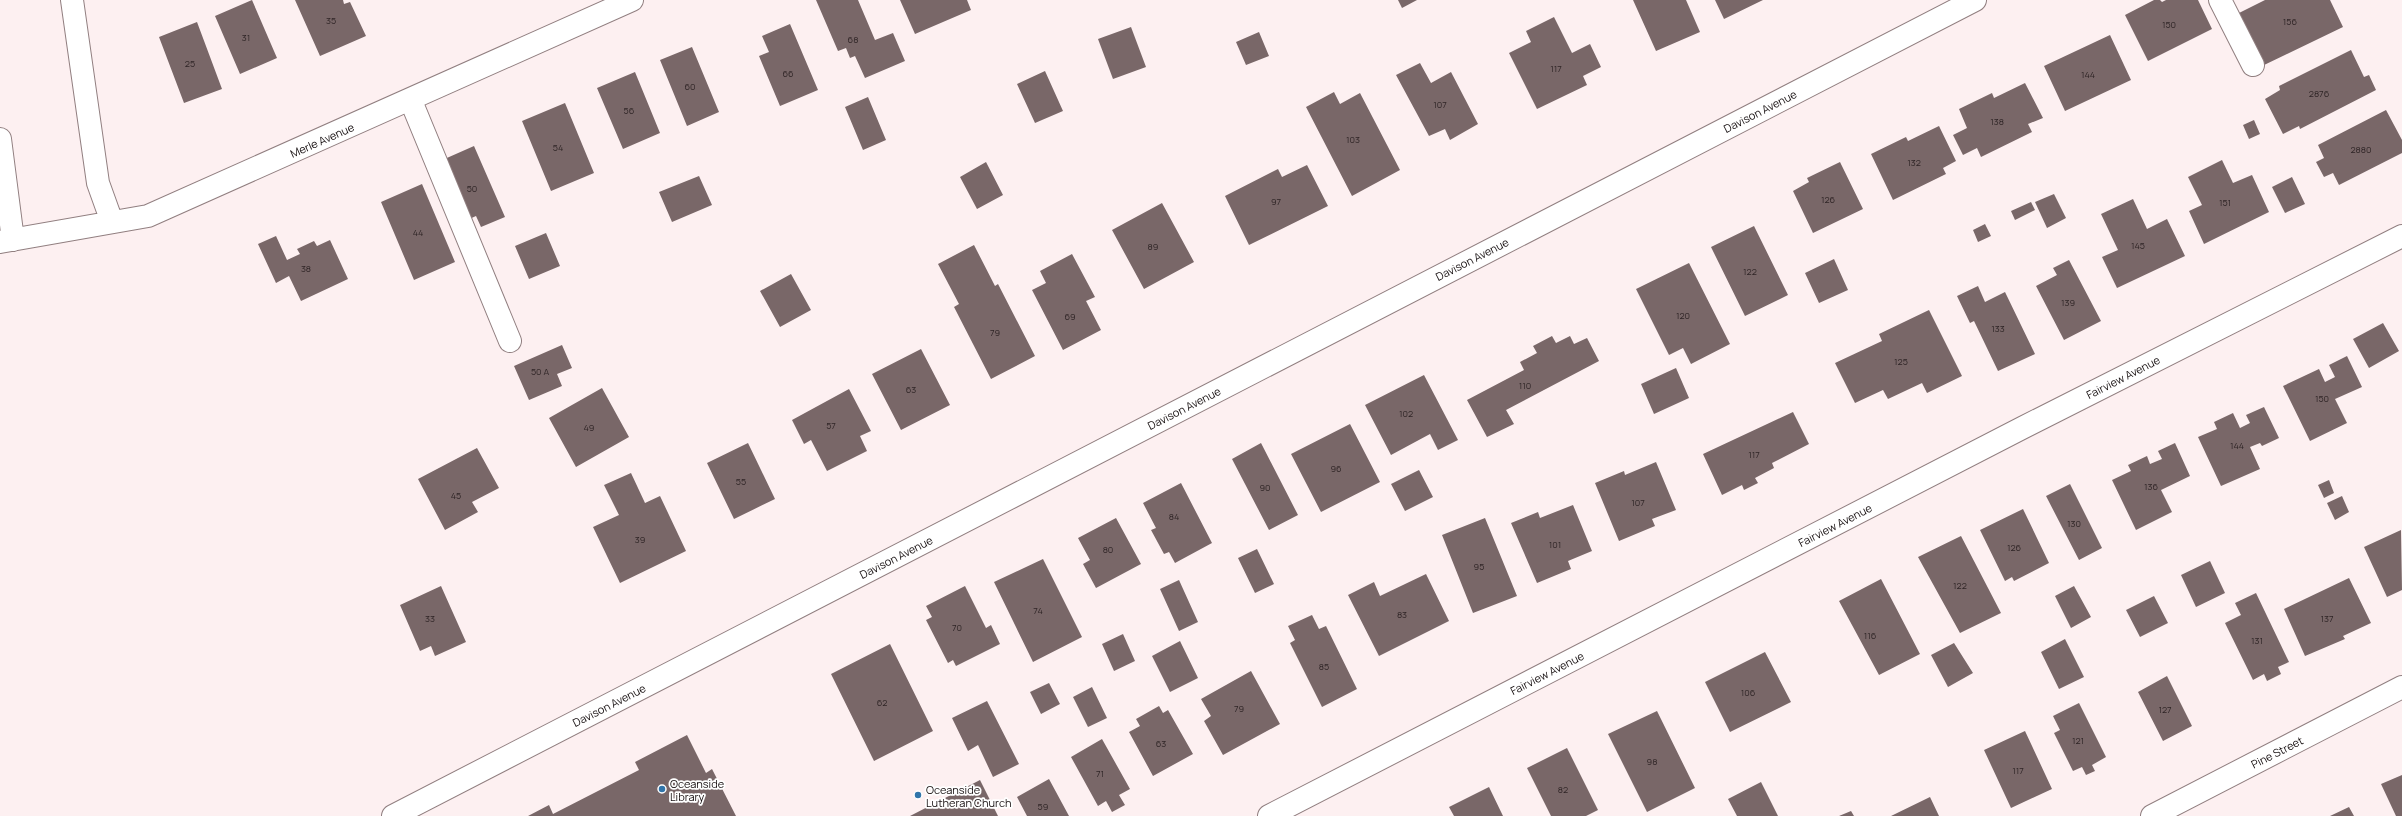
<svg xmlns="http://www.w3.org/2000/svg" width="2402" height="816" viewBox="0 0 2402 816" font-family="Manrope,sans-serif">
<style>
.building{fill:#796768}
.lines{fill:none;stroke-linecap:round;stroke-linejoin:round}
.minor-casing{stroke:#917f80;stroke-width:24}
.major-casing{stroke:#917f80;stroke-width:24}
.minor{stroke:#fff;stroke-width:22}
.major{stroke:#fff;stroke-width:22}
.poi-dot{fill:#3175aa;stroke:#fff;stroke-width:1.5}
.labels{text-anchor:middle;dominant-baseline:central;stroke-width:3.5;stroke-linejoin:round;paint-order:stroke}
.number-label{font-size:9px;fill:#2f2526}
.street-label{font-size:11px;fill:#160f10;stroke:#fff}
.poi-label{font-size:11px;fill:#160f10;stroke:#fff;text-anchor:start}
</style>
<rect width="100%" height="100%" fill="#fdf0f1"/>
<path class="building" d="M252,0L277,58L240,74L215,16Z
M295,0H343L344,4L350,2L366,36L320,56Z
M816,0H858L875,40L893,33L905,61L865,78L855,56L850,58L846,48L838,51Z
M900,0H967L971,10L915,34Z
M1398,0H1417L1402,8Z
M1633,0H1686L1700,32L1656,51Z
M1715,0H1763L1724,19Z
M2154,0H2160L2162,2L2166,0H2198L2212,29L2148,61L2125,15Z
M2265,0H2330L2343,27L2262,66L2237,14Z
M1554,17L1572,53L1590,44L1601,67L1583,76L1587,85L1537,109L1509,53L1531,42L1526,31Z
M197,22L222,89L184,103L159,37Z
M790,24L818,90L780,106L759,56L769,52L762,36Z
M1131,27L1146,67L1113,79L1098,39Z
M1259,32L1269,56L1246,65L1236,42Z
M2110,35L2131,80L2065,111L2044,66Z
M692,47L719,112L687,126L660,60Z
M2351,50L2364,77L2369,75L2376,90L2300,129L2299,126L2283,134L2265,99L2280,90L2279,86Z
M1420,63L1431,83L1451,72L1478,124L1450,140L1445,129L1429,136L1396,75Z
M1045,71L1063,111L1035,123L1017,84Z
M635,72L660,133L623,149L597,88Z
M2025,83L2043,118L2028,124L2032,132L1981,157L1977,148L1963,155L1953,135L1967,128L1959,109L1992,93L1994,98Z
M1334,92L1340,104L1360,93L1400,170L1352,196L1306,107Z
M868,97L886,140L863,150L845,107Z
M565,103L594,173L551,191L522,121Z
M2386,110L2402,140V153L2339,185L2333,173L2324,177L2316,162L2324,158L2318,145Z
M2254,120L2260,134L2249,139L2243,125Z
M1939,126L1956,161L1943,168L1946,174L1893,200L1871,154L1906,137L1908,141Z
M474,146L505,217L481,227L476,216L465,221L440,161Z
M2222,160L2233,183L2252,175L2269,212L2204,244L2189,211L2202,205L2188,177Z
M986,162L1003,195L977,209L960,177Z
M1840,162L1863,209L1813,233L1793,191L1809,182L1807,178Z
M1307,165L1328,206L1249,245L1225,196L1278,169L1282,177Z
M699,176L712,205L672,222L659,192Z
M2292,177L2305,204L2285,213L2272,187Z
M422,184L455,262L414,280L381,202Z
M2054,194L2066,218L2047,228L2035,202Z
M2133,199L2147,229L2167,219L2185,256L2117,288L2102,257L2118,250L2101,214Z
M2031,202L2035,210L2015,220L2011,211Z
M1162,203L1194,262L1144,289L1112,230Z
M1985,224L1991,236L1978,242L1973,230Z
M1754,226L1788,295L1745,316L1711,247Z
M546,233L560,266L529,279L515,246Z
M276,236L287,260L300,254L297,249L314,241L317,246L330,240L348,279L301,301L289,276L276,283L258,244Z
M974,245L995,286L998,284L1035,356L991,379L954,307L959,304L938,264Z
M1072,254L1095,297L1086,301L1101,330L1063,350L1032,290L1046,283L1040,271Z
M1834,259L1848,290L1819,303L1805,273Z
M2069,260L2101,321L2064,340L2036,286L2057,275L2053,268Z
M1689,263L1730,344L1691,364L1683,348L1669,355L1636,289Z
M791,274L811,310L780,327L760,291Z
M1978,286L1985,302L2005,292L2035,354L1998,371L1974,321L1970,323L1957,296Z
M1929,310L1962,376L1927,393L1922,383L1888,399L1883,390L1855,403L1835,363L1882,341L1879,334Z
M2383,323L2399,351L2369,368L2353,339Z
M1552,336L1556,343L1570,336L1574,344L1587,338L1599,361L1506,410L1514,424L1487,437L1467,400L1524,370L1520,362L1537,353L1533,346Z
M562,345L572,368L557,374L562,386L529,400L514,366Z
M921,349L950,405L901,430L872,374Z
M2347,356L2362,387L2335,399L2347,423L2310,441L2283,386L2319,369L2325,382L2335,377L2329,365Z
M1676,368L1689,398L1654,414L1641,384Z
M1424,375L1458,440L1438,450L1430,434L1391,455L1365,405Z
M602,388L629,437L576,467L549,418Z
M849,389L871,431L860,436L867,451L827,471L811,440L804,444L792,420Z
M2264,407L2279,438L2262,446L2260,443L2250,447L2260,469L2221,486L2198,437L2217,429L2214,422L2233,413L2240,428L2250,423L2246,415Z
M1793,412L1809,444L1772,463L1774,468L1755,478L1758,483L1744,490L1742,485L1722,495L1703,454Z
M1350,424L1380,482L1321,512L1291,454Z
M748,443L775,499L734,519L707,463Z
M1261,443L1298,515L1269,530L1232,459Z
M2175,443L2190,476L2161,490L2172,512L2136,530L2112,480L2131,471L2128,465L2147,456L2150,464L2162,459L2158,451Z
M477,448L499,488L472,502L478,512L445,530L418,479Z
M1656,462L1676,510L1652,519L1655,526L1619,541L1595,483L1624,471L1625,475Z
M1419,470L1433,497L1405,511L1391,484Z
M631,473L645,503L660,496L686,551L620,583L593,527L619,515L604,485Z
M2329,480L2334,493L2324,498L2318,485Z
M1181,483L1212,543L1175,563L1169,552L1164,554L1151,530L1156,528L1143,503Z
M2070,484L2102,548L2079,560L2046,496Z
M2342,496L2349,512L2335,520L2327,503Z
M1573,505L1592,551L1568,561L1571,569L1537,583L1511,523L1538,512L1540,518Z
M2023,509L2049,563L2014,581L2012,577L2005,581L1980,530Z
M1116,518L1141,564L1096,588L1083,564L1090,560L1078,538Z
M1485,518L1517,596L1473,613L1442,535Z
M2401,530L2402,590L2387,597L2364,547Z
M1961,536L2001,613L1960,633L1918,557Z
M1257,549L1274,584L1255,593L1238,558Z
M1043,559L1082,637L1033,662L994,582Z
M2210,561L2225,593L2196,607L2181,575Z
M1426,574L1449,621L1379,656L1348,595L1374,582L1380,596Z
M2349,578L2371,623L2343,636L2345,639L2305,656L2284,609Z
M1881,579L1920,654L1879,675L1839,601Z
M1179,580L1198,622L1179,631L1160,589Z
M441,586L466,642L435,656L431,646L420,651L400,605Z
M965,586L986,628L991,625L1000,644L956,666L953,660L948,663L926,620L932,617L926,606Z
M2074,586L2091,617L2071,628L2055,596Z
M2256,593L2289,662L2278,667L2281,674L2267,681L2264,674L2253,680L2225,623L2241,615L2235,603Z
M2154,596L2168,623L2140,637L2126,610Z
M1312,615L1319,629L1326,626L1357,689L1322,707L1290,643L1295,640L1288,626Z
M1123,634L1135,661L1114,671L1102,644Z
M2065,639L2084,677L2059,689L2041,652Z
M1180,641L1198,678L1170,692L1152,656Z
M1954,643L1973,673L1948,687L1931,655Z
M890,644L933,731L874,761L831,674Z
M1765,652L1791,702L1730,732L1705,682Z
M1251,671L1280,724L1223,755L1204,721L1211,716L1201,699Z
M2167,676L2192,726L2163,741L2138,692Z
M1049,683L1060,704L1041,714L1030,692Z
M1092,687L1107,718L1088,727L1073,697Z
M987,701L1019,764L993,777L978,745L968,751L952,718Z
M2079,703L2106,757L2092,765L2095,771L2086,775L2082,767L2073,771L2054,733L2060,730L2053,716Z
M1159,706L1163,713L1168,710L1193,754L1153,776L1129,732L1140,726L1136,719Z
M1657,711L1695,788L1647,812L1608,734Z
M2025,731L2052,789L2011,808L1984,750Z
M687,735L706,773L712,769L736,816H528L549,805L553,814L639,770L635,762Z
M1102,739L1130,789L1119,795L1125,805L1112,812L1106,801L1098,806L1071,757Z
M1567,748L1598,810L1586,816H1551L1527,768Z
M2402,775V816H2396L2381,784Z
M1049,779L1069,816H1027L1017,797Z
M980,780L998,816H910Z
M1761,782L1778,816H1737L1728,799Z
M1489,787L1503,816H1454L1449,807Z
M1930,797L1939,816H1891Z
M2349,807L2354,816H2330Z
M1851,811L1854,816H1839Z"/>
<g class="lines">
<defs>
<path id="minor" d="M72,0L98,183L112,222
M2220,0L2253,65
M411,101L510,341
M0,139L13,240
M0,242L148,216L632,0
M1269,816L2024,427L2402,236
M2152,816L2402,687"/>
<path id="major" d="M393,816L1975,0"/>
</defs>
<use href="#minor" class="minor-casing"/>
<use href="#major" class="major-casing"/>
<use href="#minor" class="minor"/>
<use href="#major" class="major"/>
</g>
<g class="poi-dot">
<circle cx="662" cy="789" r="4"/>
<circle cx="918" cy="795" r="4"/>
</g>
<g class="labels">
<g class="number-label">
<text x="331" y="20">35</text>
<text x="2290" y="21">156</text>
<text x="2169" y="24">150</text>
<text x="246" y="37">31</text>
<text x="853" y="39">68</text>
<text x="190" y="63">25</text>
<text x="1556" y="68">117</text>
<text x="788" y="73">66</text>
<text x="2088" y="74">144</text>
<text x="690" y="86">60</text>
<text x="2319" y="93">2876</text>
<text x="1440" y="104">107</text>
<text x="629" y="110">56</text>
<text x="1997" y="121">138</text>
<text x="1353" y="139">103</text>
<text x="558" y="147">54</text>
<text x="2361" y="149">2880</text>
<text x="1914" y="162">132</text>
<text x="472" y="188">50</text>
<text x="1828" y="199">126</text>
<text x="1276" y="201">97</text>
<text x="2225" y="202">151</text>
<text x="418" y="232">44</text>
<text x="2138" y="245">145</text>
<text x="1153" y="246">89</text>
<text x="306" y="268">38</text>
<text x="1750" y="271">122</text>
<text x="2068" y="302">139</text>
<text x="1683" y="315">120</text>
<text x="1070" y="316">69</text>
<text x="1998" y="328">133</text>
<text x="995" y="332">79</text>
<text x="1901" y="361">125</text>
<text x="540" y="371">50 A</text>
<text x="1525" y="385">110</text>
<text x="911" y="389">63</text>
<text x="2322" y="398">150</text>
<text x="1406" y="413">102</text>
<text x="831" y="425">57</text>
<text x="589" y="427">49</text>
<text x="2237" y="445">144</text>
<text x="1754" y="454">117</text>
<text x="1336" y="468">96</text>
<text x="741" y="481">55</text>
<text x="2151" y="486">136</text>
<text x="1265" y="487">90</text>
<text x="456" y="495">45</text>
<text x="1638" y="502">107</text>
<text x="1174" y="516">84</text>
<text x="2074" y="523">130</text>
<text x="640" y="539">39</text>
<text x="1555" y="544">101</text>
<text x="2014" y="547">126</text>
<text x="1108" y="549">80</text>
<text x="1479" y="566">95</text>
<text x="1960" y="585">122</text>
<text x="1038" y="610">74</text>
<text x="1402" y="614">83</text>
<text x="430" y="618">33</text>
<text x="2327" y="618">137</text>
<text x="957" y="627">70</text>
<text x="1870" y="635">116</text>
<text x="2257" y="640">131</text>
<text x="1324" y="666">85</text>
<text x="1748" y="692">106</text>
<text x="882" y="702">62</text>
<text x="1239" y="708">79</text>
<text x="2165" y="709">127</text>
<text x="2078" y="740">121</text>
<text x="1161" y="743">63</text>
<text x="1652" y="761">98</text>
<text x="2018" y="770">117</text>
<text x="1100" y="773">71</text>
<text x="1563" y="789">82</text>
<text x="1043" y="806">59</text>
</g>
<g class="street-label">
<text transform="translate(1760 111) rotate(-27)">Davison Avenue</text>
<text transform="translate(322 140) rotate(-24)">Merle Avenue</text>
<text transform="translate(1472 259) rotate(-27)">Davison Avenue</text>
<text transform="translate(2123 377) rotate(-27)">Fairview Avenue</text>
<text transform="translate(1184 408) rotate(-27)">Davison Avenue</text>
<text transform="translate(1835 525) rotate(-27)">Fairview Avenue</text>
<text transform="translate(896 557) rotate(-27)">Davison Avenue</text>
<text transform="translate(1547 673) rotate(-27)">Fairview Avenue</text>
<text transform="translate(609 705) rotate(-27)">Davison Avenue</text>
<text transform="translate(2277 752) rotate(-27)">Pine Street</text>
</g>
<g class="poi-label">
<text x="670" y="783">Oceanside<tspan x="670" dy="13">Library</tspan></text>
<text x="926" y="789">Oceanside<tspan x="926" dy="13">Lutheran Church</tspan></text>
</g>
</g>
</svg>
